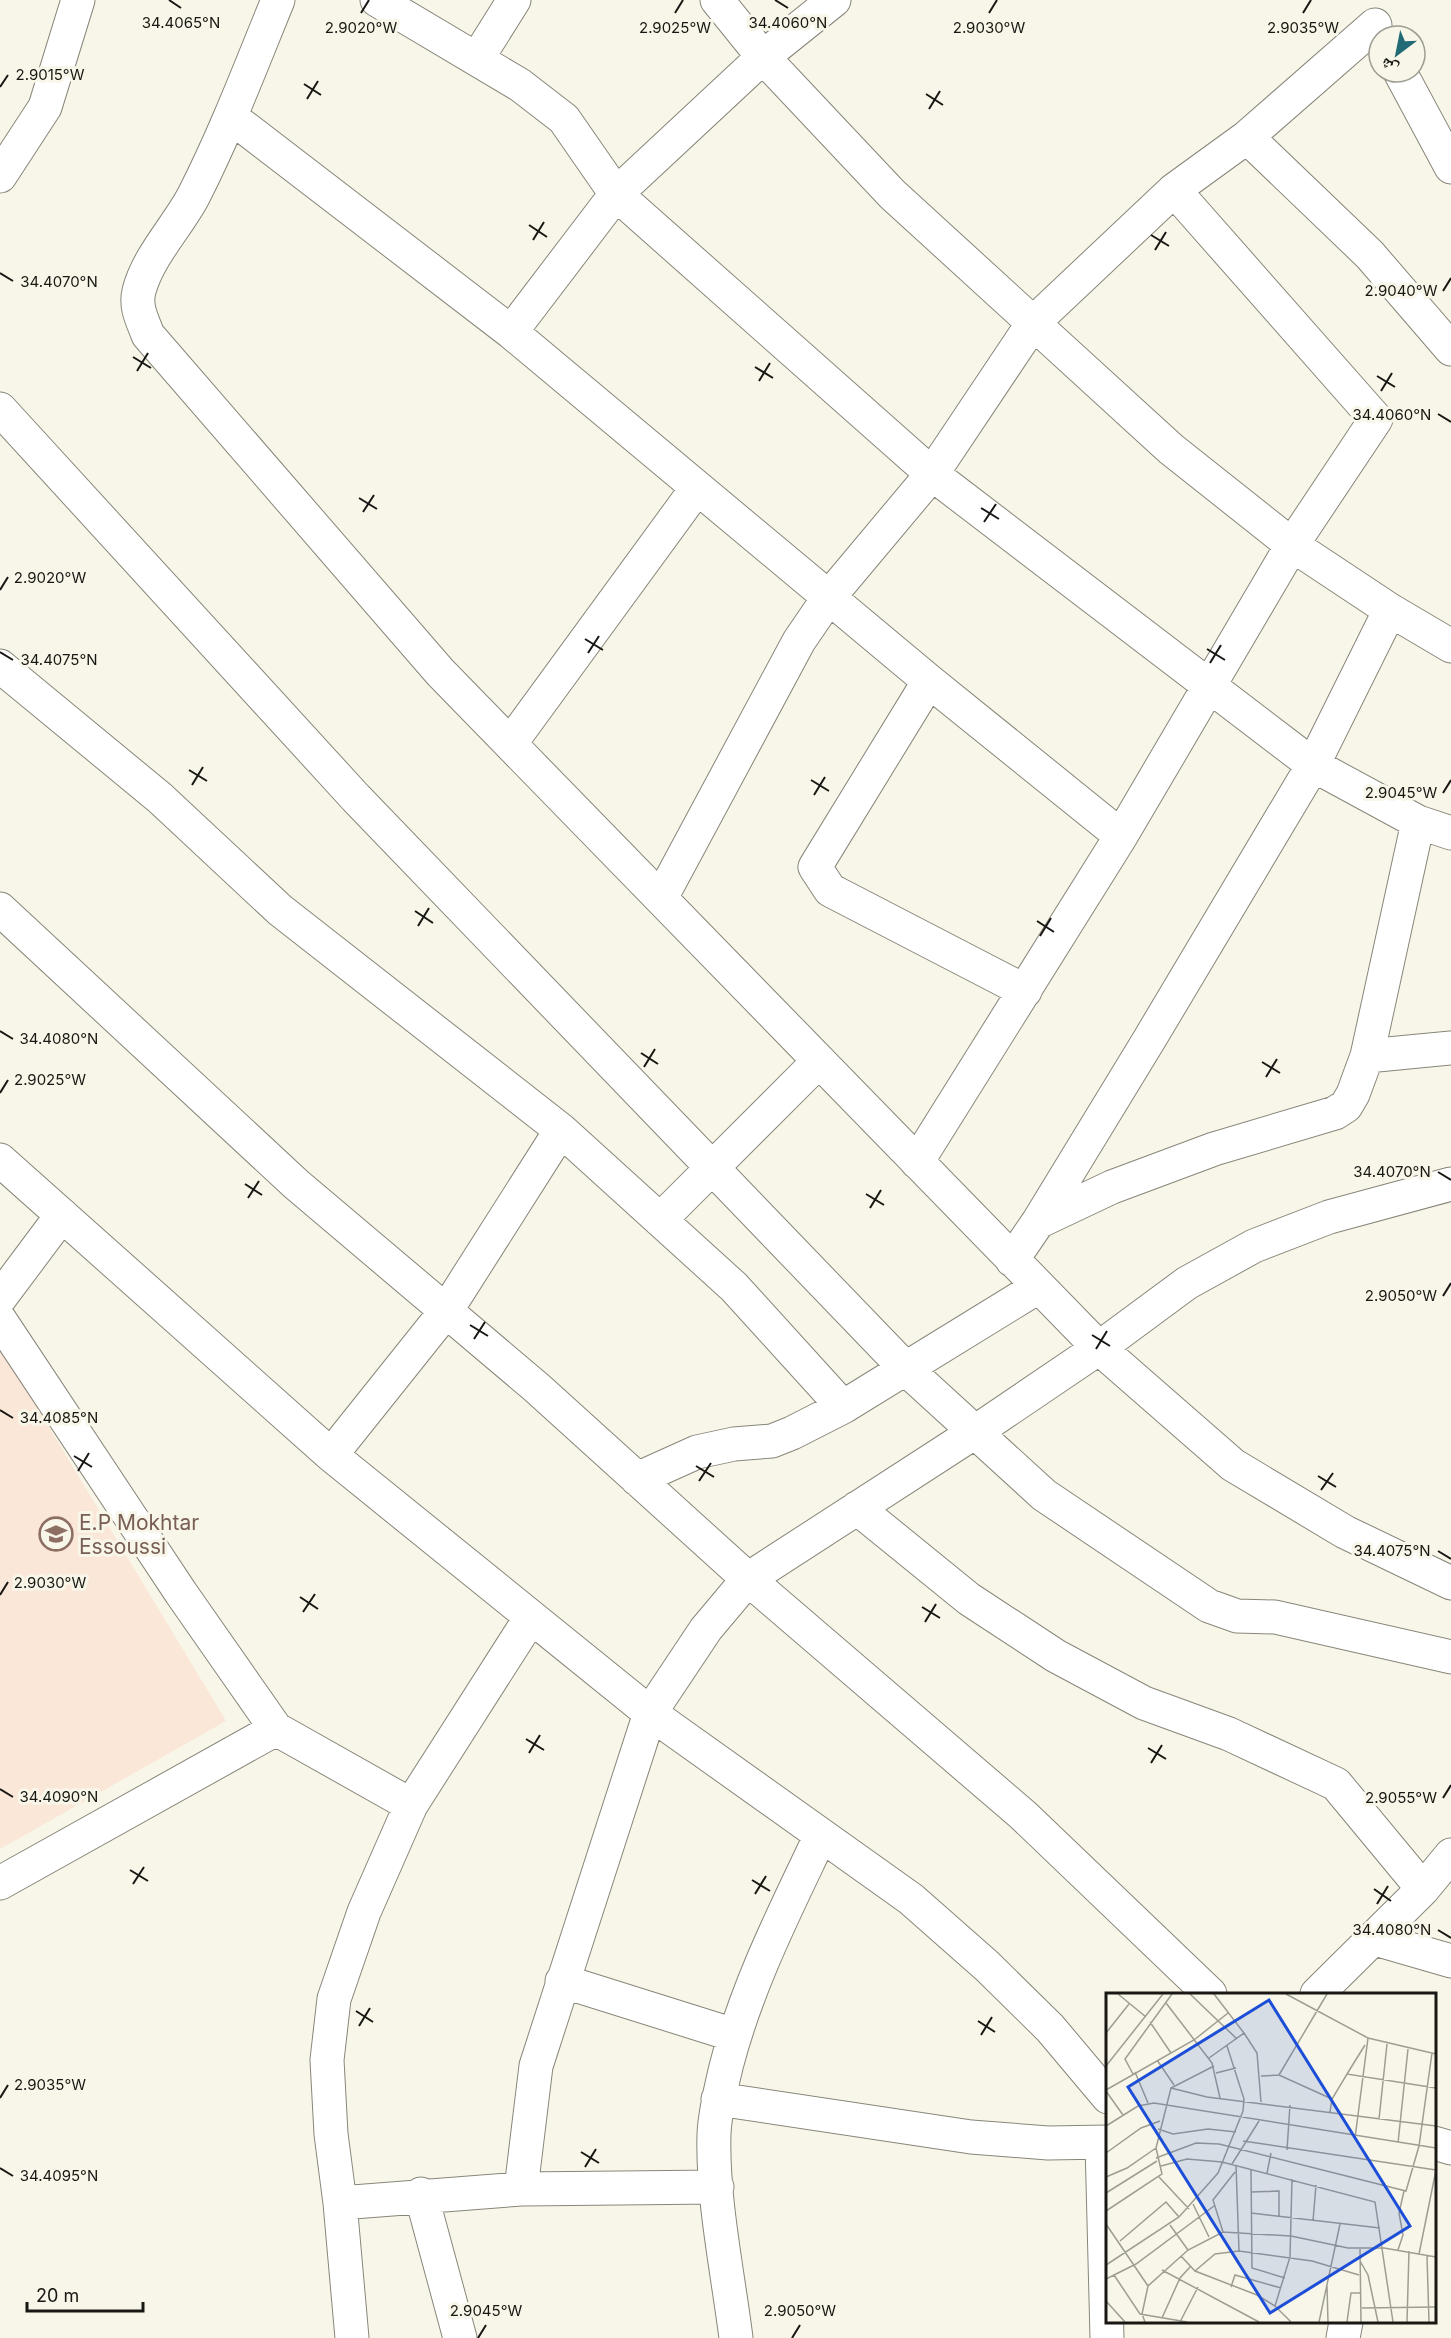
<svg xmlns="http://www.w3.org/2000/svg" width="1451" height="2338" viewBox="0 0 1451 2338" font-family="Inter,'Noto Naskh Arabic',sans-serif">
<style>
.education{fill:#fbe7d8}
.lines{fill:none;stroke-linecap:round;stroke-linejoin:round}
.minor-casing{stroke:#88867a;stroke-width:35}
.minor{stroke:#fff;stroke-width:33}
.ticks{fill:none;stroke:#181713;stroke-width:2}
.labels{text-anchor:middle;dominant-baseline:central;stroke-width:6;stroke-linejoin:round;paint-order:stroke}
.education-label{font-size:21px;fill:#785e54;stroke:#f8f6e8;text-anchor:start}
.inset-road{fill:none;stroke:#9e9d93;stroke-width:1.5}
.view{fill:#1d4ed8;fill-opacity:0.15;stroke:#1d4ed8;stroke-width:3}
.inset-edge{fill:none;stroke:#181713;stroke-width:3}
.ticks-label{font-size:15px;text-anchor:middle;fill:#181713;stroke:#f8f6e8;stroke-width:6;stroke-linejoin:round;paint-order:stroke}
</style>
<rect width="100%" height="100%" fill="#f8f6e8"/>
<path class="education" d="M0,1346L226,1721L0,1849Z"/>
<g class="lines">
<defs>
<path id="minor" d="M278,0C251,66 226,132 194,195C178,226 148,256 139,291C135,307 142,319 148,335L440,672L1099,1348L1233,1465L1345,1532L1451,1583
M377,0L520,85L564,119L616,194L932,474L1313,765L1418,822L1451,833
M717,0L763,57L892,194L1171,449L1292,545L1390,610L1451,646
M477,59L514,0
M1400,72L1451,167
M231,117L511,332L929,681L1121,836
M1247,137L1370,255L1451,349
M0,176L45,107L78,0
M511,332L616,194L763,57L834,0
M0,409L356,798L906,1369L1044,1495L1209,1606L1237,1616L1275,1617L1451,1657
M0,666L160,798L280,910L561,1130L734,1287L843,1407
M929,681L815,867L830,890L1025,991
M510,744L697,488
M661,898L799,641L829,597L932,474L1033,323L1174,190L1247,137L1375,25
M0,909L296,1184L536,1387L748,1579L1023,1815L1210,1994
M1367,1056L1451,1048
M0,1160L331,1455L650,1713L911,1899L987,1966L1050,2028L1108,2097
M917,1162L1121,836L1292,545L1376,419L1174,190
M660,1220L819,1061
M1038,1222L1112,1187L1214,1149L1335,1113L1346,1106L1353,1094L1367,1056L1418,822
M1012,1260L1038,1222L1149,1040L1313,765L1390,610
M0,1298L62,1215
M0,1320L181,1593L276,1729L411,1805
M331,1455L446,1311L561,1130
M637,1479L697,1452L734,1444L772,1441L792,1433L843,1407L1038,1287
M857,1508L969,1599L1056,1656L1144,1703L1229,1734L1336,1784L1423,1889
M0,1883L276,1729
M1375,1939L1451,1961
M562,1981L734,2035
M1317,1994L1423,1889L1451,1855
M718,2099L971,2137L1048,2143L1108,2142
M1102,2143L1107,2338
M1434,2143L1451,2148
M521,2189L536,2066L650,1713L706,1629L748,1579L975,1432L1099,1348L1187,1283L1254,1246L1329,1217L1451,1184
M421,2194L460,2338
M340,2203L331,2134L327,2060L334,1999L364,1912L411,1805L531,1617
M352,2338L340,2203L521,2189L717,2187
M736,2338C728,2274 712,2198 714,2134C715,2111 721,2089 726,2067C747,1985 785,1911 821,1835
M1343,2338L1346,2322"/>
</defs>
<use href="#minor" class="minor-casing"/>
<use href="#minor" class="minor"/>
</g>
<path class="ticks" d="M169,0L181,8M775,0L788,8M361,13L369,0M675,13L683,0M989,13L997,0M1303,13L1311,0M304,84L321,95M0,87L8,75M926,94L943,105M307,99L318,81M929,109L940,91M529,225L547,237M1151,235L1169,246M533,240L544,222M1155,250L1166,232M0,273L13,281M1443,291L1451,278M133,357L151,368M755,367L773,378M137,371L148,353M1377,376L1395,387M759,381L770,363M1381,391L1392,373M1438,414L1451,422M359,498L377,509M981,508L999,519M363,512L374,495M984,522L996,504M0,590L8,577M585,639L603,650M1207,649L1225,660M0,652L13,660M588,653L599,636M1210,663L1221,645M189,770L207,781M811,780L829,791M192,785L203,767M1443,793L1451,780M814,795L825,777M415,911L433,923M1037,921L1054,932M418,926L429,908M1040,936L1051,918M0,1031L13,1039M641,1053L658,1064M1262,1062L1280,1073M644,1067L655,1049M1266,1077L1277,1059M0,1093L8,1080M1438,1172L1451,1180M245,1184L262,1195M866,1194L884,1205M248,1198L259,1181M870,1208L881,1190M1443,1296L1451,1283M470,1325L488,1336M1092,1335L1110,1346M474,1339L485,1322M1096,1349L1107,1331M0,1410L13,1418M74,1456L92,1467M696,1466L714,1477M78,1471L89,1453M1318,1476L1336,1487M699,1481L711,1463M1321,1490L1333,1473M1438,1551L1451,1559M0,1595L8,1582M300,1597L318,1609M922,1607L940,1618M303,1612L315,1594M925,1622L936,1604M526,1739L544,1750M1148,1748L1166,1759M529,1753L540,1735M1151,1763L1162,1745M0,1789L13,1797M1443,1798L1451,1785M130,1870L148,1881M752,1880L770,1891M133,1884L144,1867M1374,1889L1391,1901M755,1894L766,1876M1377,1904L1388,1886M1438,1930L1451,1938M356,2011L373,2022M978,2021L995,2032M359,2026L370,2008M981,2035L992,2017M0,2098L8,2085M581,2152L599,2163M585,2167L596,2149M0,2168L13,2176M478,2338L486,2325M792,2338L800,2325"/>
<defs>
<symbol id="school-ring" viewBox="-11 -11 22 22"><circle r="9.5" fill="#f8f6e8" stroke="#8d6e63" stroke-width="1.5"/><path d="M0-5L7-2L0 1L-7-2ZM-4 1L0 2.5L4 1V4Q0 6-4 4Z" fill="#8d6e63"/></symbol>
</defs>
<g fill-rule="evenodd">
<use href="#school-ring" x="37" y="1515" width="38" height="38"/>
</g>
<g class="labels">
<g class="education-label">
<text x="79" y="1522">E.P Mokhtar<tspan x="79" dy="24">Essoussi</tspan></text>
</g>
</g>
<g transform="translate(1106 1993)">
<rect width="330" height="330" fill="#f8f6e8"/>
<path class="inset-road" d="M12,1L40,24M84,1L131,46M180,1L262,45L330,61M60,10L106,70L114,105M44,29L65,60M0,40L23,11M138,40L151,60L155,109M103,65L138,40L108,1M51,67L68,92M0,73L57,1M29,79L42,110M110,80L130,75M27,81L19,66L66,1M241,81L259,52M173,82L221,1M155,83L173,82L226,106M65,95L101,104L330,133M0,97L88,47L122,20M0,98L17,122M224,119L226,106L241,81L330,95M273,126L281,51M0,133L32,113L48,110L330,155M52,136L67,141L102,136L130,139M249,145L262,45M137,148L330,177M292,150L302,56M181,157L184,112M0,160L35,135L54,128M50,165L90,150L113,151L300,198L313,153L326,60M126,171L153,128M130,172L133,258M55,173L81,166L116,169L269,209L287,329M145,176L146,275L179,285M161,180L165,160M0,184L21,175L50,155M53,184L83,216M145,199L173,198V223M0,200L51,168M87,211L103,244M0,218L56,181L50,155L65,95L108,73M145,220L274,235M207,228L210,192M0,231L42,293M64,232L82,257M117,239L107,207L129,179M14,248L60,209L73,224M254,256L255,329M292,257L297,242L293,220L298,198M313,261L330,177M75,263L89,278L151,302L169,313L185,329M321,263L323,329M254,268L262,282L272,329M0,272L73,224L112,180L137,118L138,106L121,53M56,277L153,329M89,278L109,261L133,258L206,268L253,282M8,282L34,321L81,329M0,286L30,271L108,213M221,293L222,329M125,294L129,282L175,295M0,308L19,329M169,313L184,264L186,186M256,315L330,314M56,325L74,285L84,274M39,329L36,321L42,293L82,257L117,239L185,243L242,255H278L330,264M74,329L92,294M213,329L234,231M241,329L245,300H255M301,329L303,258"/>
<path class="view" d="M163,7L304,233L164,320L22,94Z"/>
<rect width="330" height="330" class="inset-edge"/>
</g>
<g class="ticks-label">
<text x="181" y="28">34.4065°N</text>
<text x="788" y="28">34.4060°N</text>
<text x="361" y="33">2.9020°W</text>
<text x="675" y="33">2.9025°W</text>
<text x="989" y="33">2.9030°W</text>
<text x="1303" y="33">2.9035°W</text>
<text x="50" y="80">2.9015°W</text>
<text x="59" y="287">34.4070°N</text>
<text x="1401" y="296">2.9040°W</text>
<text x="1392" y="420">34.4060°N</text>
<text x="50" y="583">2.9020°W</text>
<text x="59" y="665">34.4075°N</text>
<text x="1401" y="798">2.9045°W</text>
<text x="59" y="1044">34.4080°N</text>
<text x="50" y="1085">2.9025°W</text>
<text x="1392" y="1177">34.4070°N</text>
<text x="1401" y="1301">2.9050°W</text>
<text x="59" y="1423">34.4085°N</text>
<text x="1392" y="1556">34.4075°N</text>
<text x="50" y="1588">2.9030°W</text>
<text x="59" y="1802">34.4090°N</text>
<text x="1401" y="1803">2.9055°W</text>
<text x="1392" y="1935">34.4080°N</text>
<text x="50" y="2090">2.9035°W</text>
<text x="59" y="2181">34.4095°N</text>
<text x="486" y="2316">2.9045°W</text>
<text x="800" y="2316">2.9050°W</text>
</g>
<g transform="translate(1397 54) rotate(212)"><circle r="28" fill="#f8f6e8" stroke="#9e9d93" stroke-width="1.5"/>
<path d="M0-4.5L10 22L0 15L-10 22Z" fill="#226b76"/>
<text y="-9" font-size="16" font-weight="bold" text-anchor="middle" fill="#181713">ش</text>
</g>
<path d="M27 2302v9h116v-9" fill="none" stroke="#181713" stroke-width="3"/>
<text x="36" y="2302" font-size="18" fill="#181713" stroke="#f8f6e8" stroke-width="4.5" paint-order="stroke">20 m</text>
</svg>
